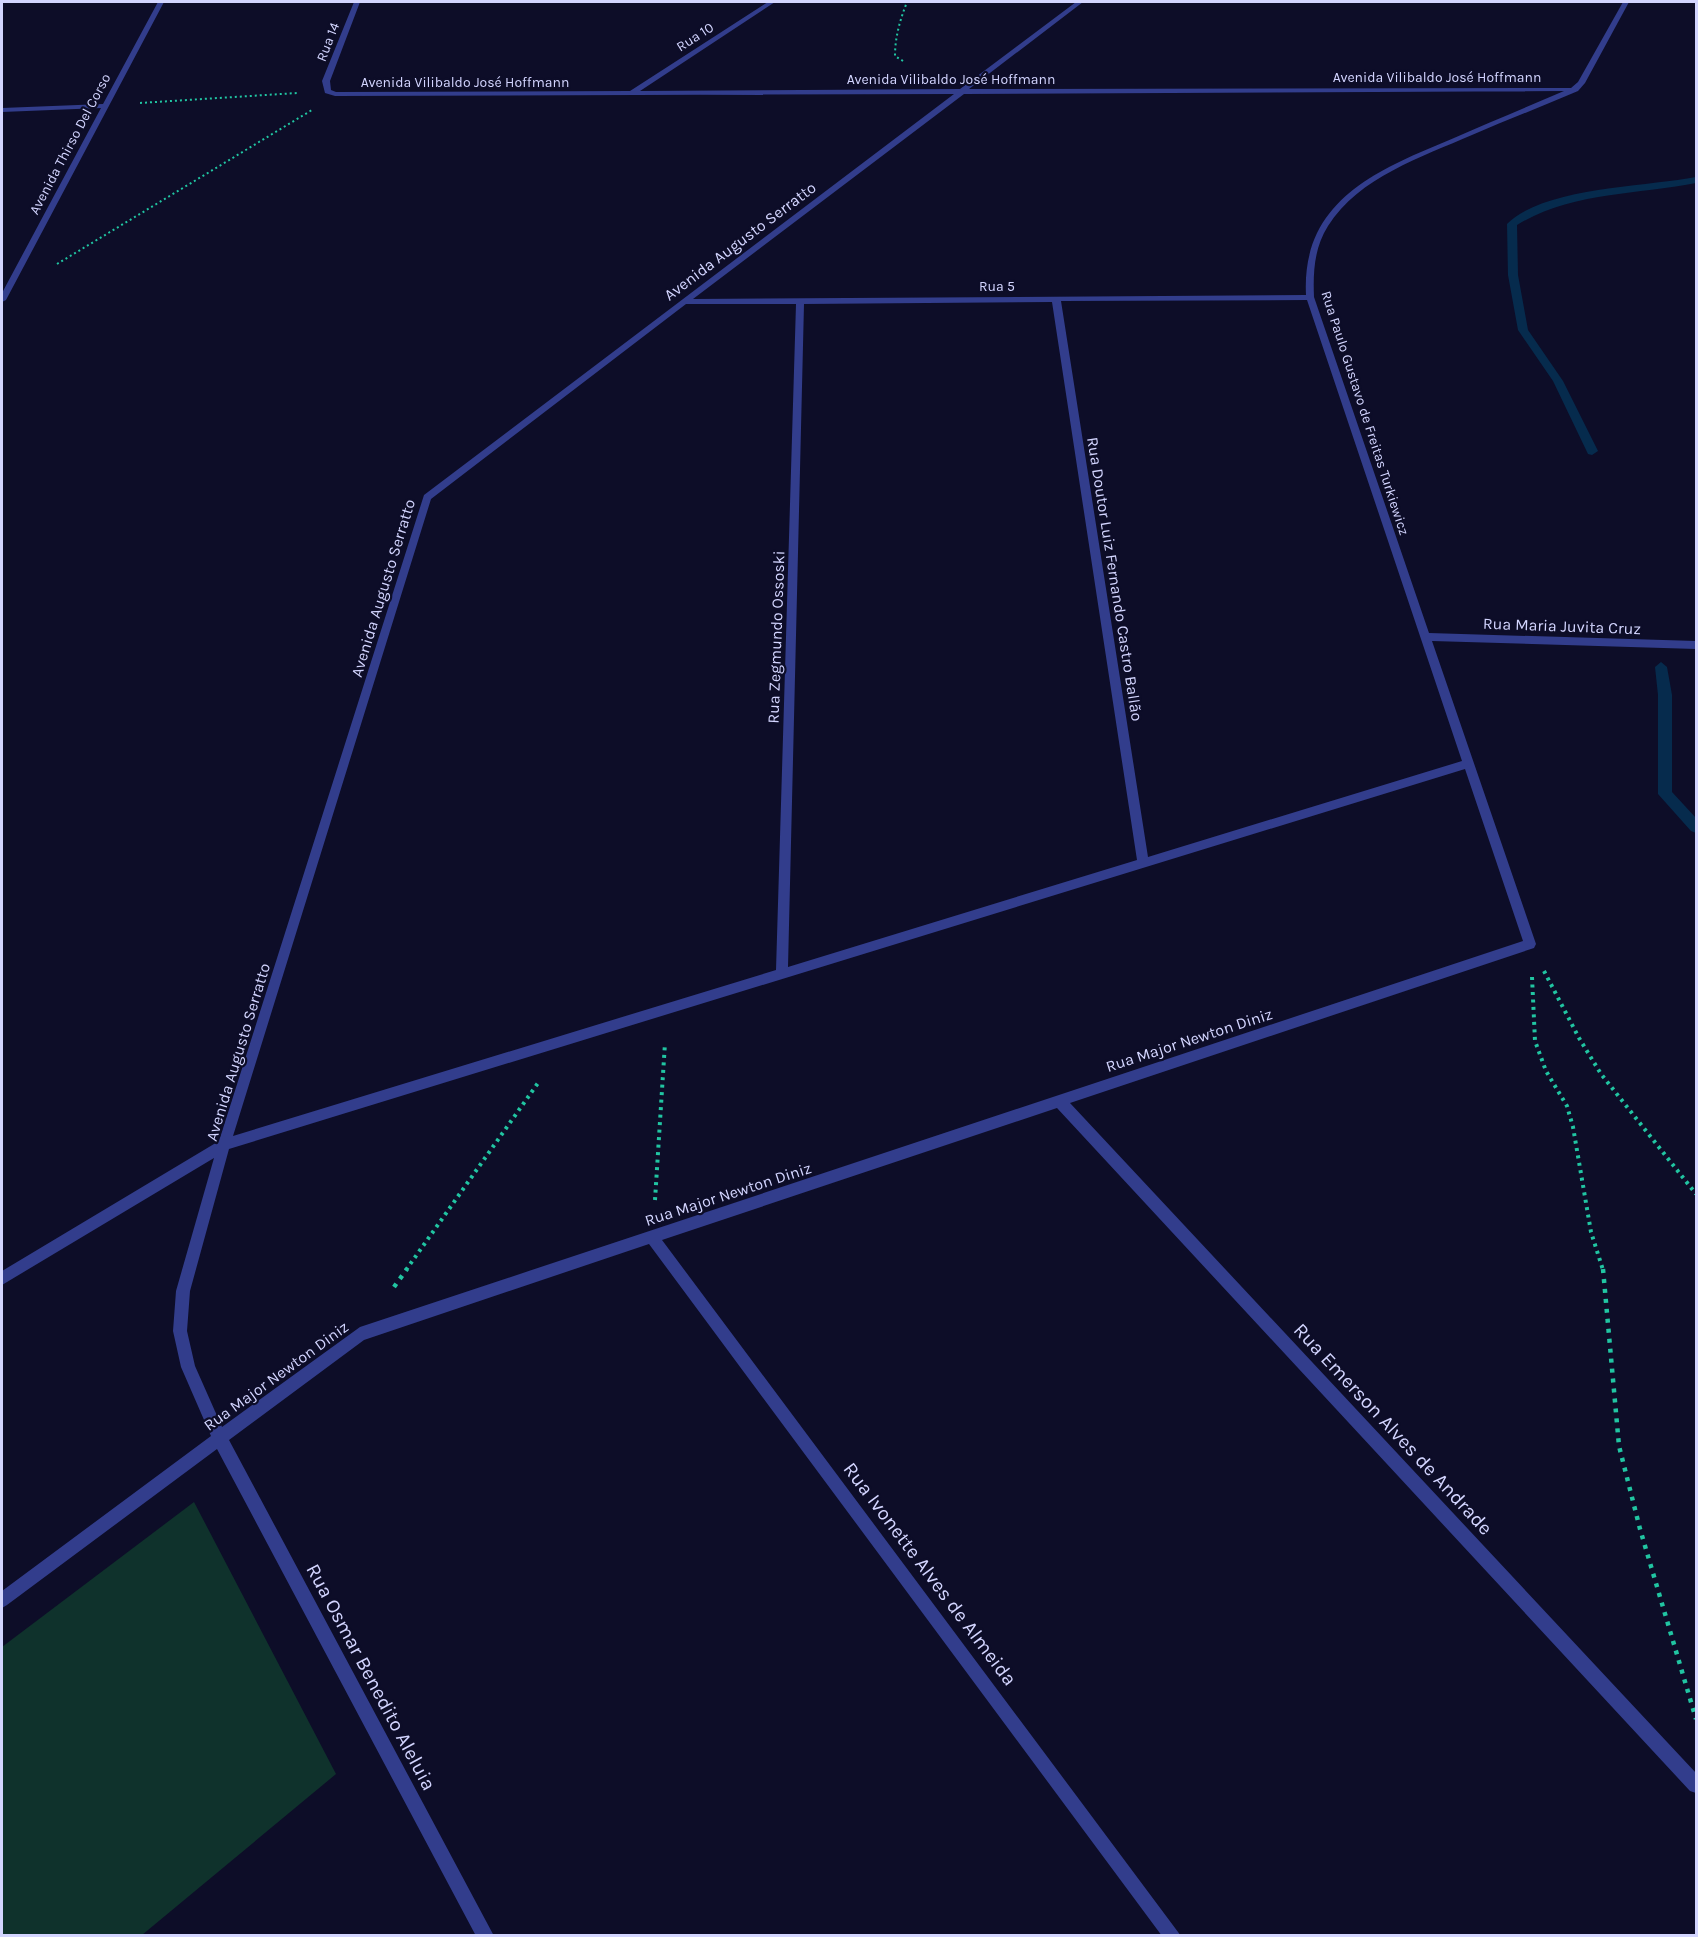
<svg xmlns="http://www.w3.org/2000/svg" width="1698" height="1937" viewBox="0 0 1698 1937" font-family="Karla,sans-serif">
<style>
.green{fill:#0f322c}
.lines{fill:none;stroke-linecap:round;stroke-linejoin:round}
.stream{fill:#062b4d;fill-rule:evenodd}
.path-far2{stroke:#21c5a2;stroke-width:2;stroke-dasharray:2 3;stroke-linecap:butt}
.path-far1{stroke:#21c5a2;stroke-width:4;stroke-dasharray:3 4.5;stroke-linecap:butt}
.path{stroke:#21c5a2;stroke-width:4.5;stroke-dasharray:4 6;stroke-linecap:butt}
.minor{fill:#323d8c;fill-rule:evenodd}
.labels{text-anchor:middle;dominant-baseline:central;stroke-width:4.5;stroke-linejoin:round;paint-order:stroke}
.far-street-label{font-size:14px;fill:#d3d5ff;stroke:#0d0d28}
.street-label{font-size:16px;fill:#d3d5ff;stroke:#0d0d28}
.near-street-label{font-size:20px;fill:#d3d5ff;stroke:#0d0d28}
</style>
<rect width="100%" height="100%" fill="#0d0d28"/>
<path class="green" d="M194,1502L336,1774L142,1935H2V1647Z"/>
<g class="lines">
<path class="stream" d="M1696,177V183C1635,195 1571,192 1517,225L1518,275L1528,330L1563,381L1598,451L1592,455L1588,454L1553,381L1518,330L1508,275L1507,224C1544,187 1645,187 1696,177Z
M1661,662L1667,667L1672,695V792L1696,818V833L1691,831L1658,794V695L1655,667Z"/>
<path class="path-far2" d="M903,61L895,56C895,37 900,20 907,2
M140,103L297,93
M57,264L312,110"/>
<path class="path-far1" d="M1544,971L1579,1038L1601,1074L1696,1194
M1532,977L1535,1041L1546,1071L1567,1106L1573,1127L1591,1232L1603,1270
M655,1200L665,1043
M406,1270L538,1083"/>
<path class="path" d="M1603,1269L1619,1446L1640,1529L1696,1719
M394,1287L407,1269"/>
<path class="minor" d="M158,2H164L6,300L2,302V293L101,108L2,112V108L103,104Z
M354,2H360L330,81L331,90L336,92L630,91L768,2H775L640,91L960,89L1076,2H1083L969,89L1571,88L1578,82L1623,2H1629L1585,83L1578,91C1543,106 1507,120 1472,135C1422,157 1359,177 1328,226C1314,248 1313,273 1314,297L1429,633L1696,641V649L1432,641L1536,944L1534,948L1070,1103L1696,1773V1793L1690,1791L1057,1108L662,1240L1181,1936H1162L649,1244L364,1340L229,1440L494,1936H476L217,1449L7,1605L2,1608V1591L211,1436L181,1367L173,1331L176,1291L214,1158L2,1285V1271L219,1141L424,495L954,94L335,96L325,93L322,81ZM1564,91C1527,107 1490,122 1454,138C1380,169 1301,199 1306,295L693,299L964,94ZM1307,300L1462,761L1148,857L1061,301ZM1052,302L1137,860L788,967L804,304ZM686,304H796L776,970L233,1136L431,499ZM1465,769L1523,941L360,1327L222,1427L195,1366L187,1331L190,1291L229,1149Z"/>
</g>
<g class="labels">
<g class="far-street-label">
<text transform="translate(695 37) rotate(-33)">Rua 10</text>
<text transform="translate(328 42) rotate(-69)">Rua 14</text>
<text x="1437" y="77">Avenida Vilibaldo José Hoffmann</text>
<text x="951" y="79">Avenida Vilibaldo José Hoffmann</text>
<text x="465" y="82">Avenida Vilibaldo José Hoffmann</text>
<text transform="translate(70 144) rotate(-62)">Avenida Thirso Del Corso</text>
<text x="997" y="286">Rua 5</text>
<text transform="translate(1365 413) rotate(72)">Rua Paulo Gustavo de Freitas Turkiewicz</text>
</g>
<g class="street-label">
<text transform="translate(740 241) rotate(-37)">Avenida Augusto Serratto</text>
<text transform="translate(1115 579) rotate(81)">Rua Doutor Luiz Fernando Castro Ballão</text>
<text transform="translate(383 588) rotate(-73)">Avenida Augusto Serratto</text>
<text transform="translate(1562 626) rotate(2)">Rua Maria Juvita Cruz</text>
<text transform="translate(776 637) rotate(-88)">Rua Zegmundo Ossoski</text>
<text transform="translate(1189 1040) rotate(-18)">Rua Major Newton Diniz</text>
<text transform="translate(238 1052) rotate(-73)">Avenida Augusto Serratto</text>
<text transform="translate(728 1194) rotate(-18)">Rua Major Newton Diniz</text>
<text transform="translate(276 1376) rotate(-36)">Rua Major Newton Diniz</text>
</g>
<g class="near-street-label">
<text transform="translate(1393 1429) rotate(47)">Rua Emerson Alves de Andrade</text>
<text transform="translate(930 1574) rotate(53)">Rua Ivonette Alves de Almeida</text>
<text transform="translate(371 1677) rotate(62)">Rua Osmar Benedito Aleluia</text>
</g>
</g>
<rect width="1698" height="1937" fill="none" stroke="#d3d5ff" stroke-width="6"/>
</svg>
